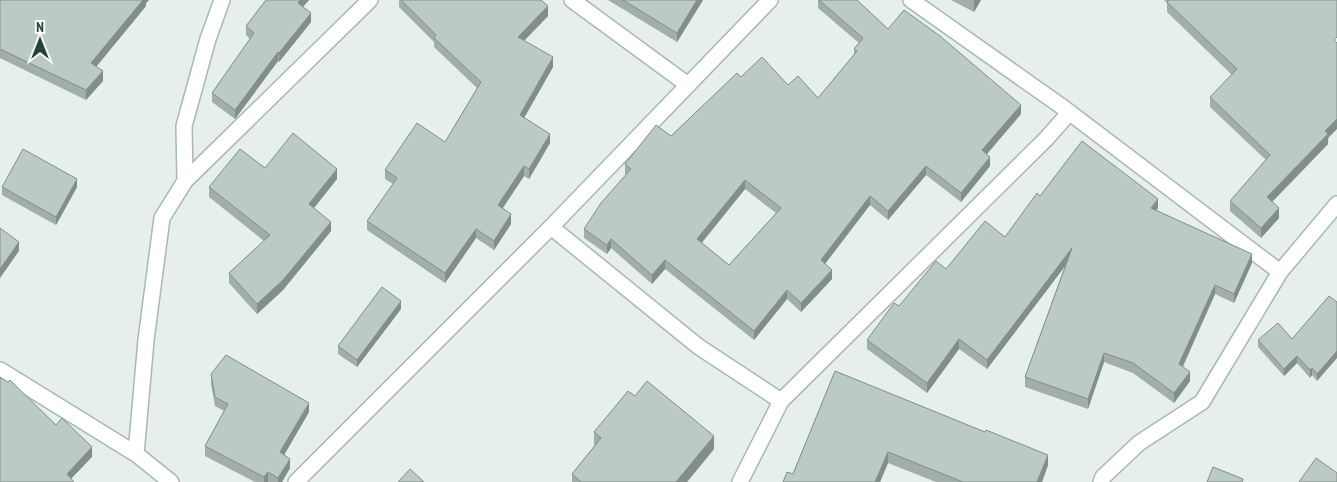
<svg xmlns="http://www.w3.org/2000/svg" width="1337" height="482" viewBox="0 0 1337 482" font-family="'PT Sans Narrow',sans-serif">
<style>
.lines{fill:none;stroke-linecap:round;stroke-linejoin:round}
.minor-casing{stroke:#a8b8b2;stroke-width:18}
.tertiary-casing{stroke:#a8b8b2;stroke-width:18}
.minor{stroke:#fff;stroke-width:15}
.tertiary{stroke:#fff;stroke-width:15}
.wall{fill:#a1aea9;fill-rule:evenodd}
.shaded-wall{fill:#838d89}
.building{fill:#bbcac4;stroke:#838d89;fill-rule:evenodd}
</style>
<rect width="100%" height="100%" fill="#e6efeb"/>
<g class="lines">
<defs>
<path id="minor" d="M572,0L688,85
M911,0L1061,106L1280,272
M185,181L184,126L208,39L222,0
M551,227L699,347L781,401
M0,370L136,454L171,482
M136,454L146,340L162,218L185,181L370,0
M740,482L781,401L1046,139L1069,113
M1101,482L1103,477L1139,443L1202,402L1280,272L1337,204"/>
<path id="tertiary" d="M296,482L551,227L770,0"/>
</defs>
<use href="#minor" class="minor-casing"/>
<use href="#tertiary" class="tertiary-casing"/>
<use href="#minor" class="minor"/>
<use href="#tertiary" class="tertiary"/>
</g>
<path class="wall" d="M0,0H149L146,3V6L96,67L103,81L86,100L0,58Z
M266,0H309L303,7L311,22L279,62L278,61L235,119L212,102V93L250,39L246,35V26Z
M399,0H541L548,16L524,41L553,67L524,118L550,143L529,179L524,176L503,208L511,224L494,250L476,238L445,283L367,230V221L393,184L385,179V170L445,142L477,88L434,47V42L399,7Z
M608,0H703L677,42Z
M818,0H857L888,29L1021,114L986,154L990,166L961,202L926,175L888,220L870,205L825,264L832,279L801,312L787,299L754,340L665,269L652,284L611,248L607,254L584,238V229L626,175L625,174V164L671,136L741,77L788,85L818,98L854,55V49L859,43L818,8ZM745,189L776,213L729,265L702,243Z
M951,0H981L974,12Z
M1164,0H1337L1328,144L1272,202L1279,218L1261,238L1230,211V201L1266,160L1210,107V97L1232,75L1167,12V3Z
M265,168L337,179L314,208L331,231L283,290L257,314L229,283V273L264,241L209,197V187Z
M2,187H77L56,225L2,195Z
M1040,196L1158,208L1156,210L1252,263L1234,303L1215,294L1183,367L1190,381L1174,403L1133,373L1104,362L1088,409L1025,387V377L1065,266L987,369L959,349L927,393L867,349V340L899,306L1005,237Z
M1329,296L1317,381L1312,375L1310,378L1297,363L1284,376L1258,347V340L1292,339Z
M401,309L357,367L338,354V346Z
M835,371L1048,465L1042,482H936L888,463L880,482H783L793,474Z
M211,374L309,412L284,455L290,468L282,482H255L205,456V446L224,411L215,406L211,384Z
M635,396L714,449L687,482H572V474L595,445H594V432Z"/>
<path class="shaded-wall" d="M143,0H149L146,3V6L91,73V63Z
M300,0H309L298,12V3Z
M697,0H703L677,42V33Z
M975,0H981L974,12V2Z
M548,6V16L518,47V37Z
M311,13V22L279,62V53Z
M278,52V61L235,119V110Z
M553,57V67L520,125V115Z
M103,71V81L86,100V90Z
M1021,105V114L982,160V150Z
M1337,119V129L1328,138V144L1267,207V197L1325,131Z
M550,134V143L529,179V169Z
M990,157V166L961,202V193Z
M524,166V176L498,215V205Z
M926,166V175L888,220V211Z
M337,169V179L309,214V204Z
M77,179V187L56,225V217Z
M745,180V189L697,248V239Z
M870,196V205L821,269V260Z
M1158,199V208L1151,217V208Z
M1279,208V218L1261,238V228Z
M511,214V224L494,250V241Z
M331,222V231L283,290L257,314V304Z
M476,229V238L445,283V273Z
M611,239V248L607,254V245Z
M19,242V251L0,278V269Z
M1072,248V257L987,369V360Z
M1252,254V263L1234,303V294Z
M665,260V269L652,284V275Z
M832,270V279L801,312V303Z
M1215,285V294L1179,374V364Z
M787,290V299L754,340V331Z
M401,301V309L357,367V360Z
M959,339V349L927,393V383Z
M1337,351V358L1317,381V374Z
M1104,353V362L1088,409V399Z
M1297,356V363L1284,376V369Z
M1312,368V375L1310,378V370Z
M1190,372V381L1174,403V393Z
M309,403V412L280,462V452Z
M714,436V449L687,482H676Z
M92,447V457L68,482L67,474Z
M888,452V463L880,482H875Z
M1048,455V465L1042,482H1037Z
M290,459V468L282,482H278V478Z
M268,472V482H264V477Z"/>
<path class="building" d="M0,0H143L91,63L103,71L86,90L0,49Z
M266,0H300L298,3L311,13L279,53L278,52L235,110L212,93L254,33L246,26Z
M401,0H541L548,6L518,37L553,57L520,115L550,134L529,169L524,166L498,205L511,214L494,241L476,229L445,273L367,221L397,178L385,170L417,123L445,142L481,82L434,38L436,35Z
M623,0H697L677,33Z
M819,0H857L888,29L904,10L940,36L1021,105L982,150L990,157L961,193L926,166L888,211L870,196L821,260L832,270L801,303L787,290L754,331L665,260L652,275L611,239L607,245L584,229L601,203L631,169L625,164L656,125L671,136L737,73L741,77L762,57L788,85L798,76L818,98L857,51L854,49L863,38ZM745,180L781,208L729,265L697,239Z
M1169,0H1337V37L1334,40L1337,43V119L1325,131L1328,134L1267,197L1279,208L1261,228L1230,201L1270,155L1210,97L1237,69L1167,2Z
M293,133L337,169L309,204L331,222L283,280L257,304L229,273L270,235L209,187L240,149L265,168Z
M1082,141L1158,199L1151,208L1252,254L1234,294L1215,285L1179,364L1190,372L1174,393L1133,363L1104,353L1088,399L1025,377L1072,248L987,360L959,339L927,383L867,340L894,303L899,306L936,261L946,269L985,221L1005,237L1037,193L1040,196Z
M23,149L77,179L56,217L2,187Z
M0,228L19,242L0,269Z
M382,287L401,301L357,360L338,346Z
M1329,296L1337,302V351L1317,374L1312,368L1310,370L1297,356L1284,369L1258,340L1278,323L1292,339Z
M226,355L309,403L280,452L290,459L278,478L268,472L264,477L205,446L228,404L215,397L211,374Z
M835,371L985,432L986,430L1048,455L1037,482H963L888,452L875,482H783L787,472L793,474Z
M0,377L8,382L10,380L56,425L62,418L92,447L67,474L74,482H0Z
M647,381L714,436L676,482H581L572,474L601,438L594,432L628,391L635,396Z
M1316,458L1337,473V482H1299Z
M1213,467L1243,479L1242,482H1207Z
M410,469L424,482H398Z"/>
<g transform="translate(40 40)" stroke="#f7fbf9" stroke-width="4" paint-order="stroke">
<path d="M0-4L9 19L0 12L-9 19Z" fill="#24423a"/>
<text y="-8" font-size="14" font-weight="bold" text-anchor="middle" fill="#24423a">N</text>
</g>
</svg>
